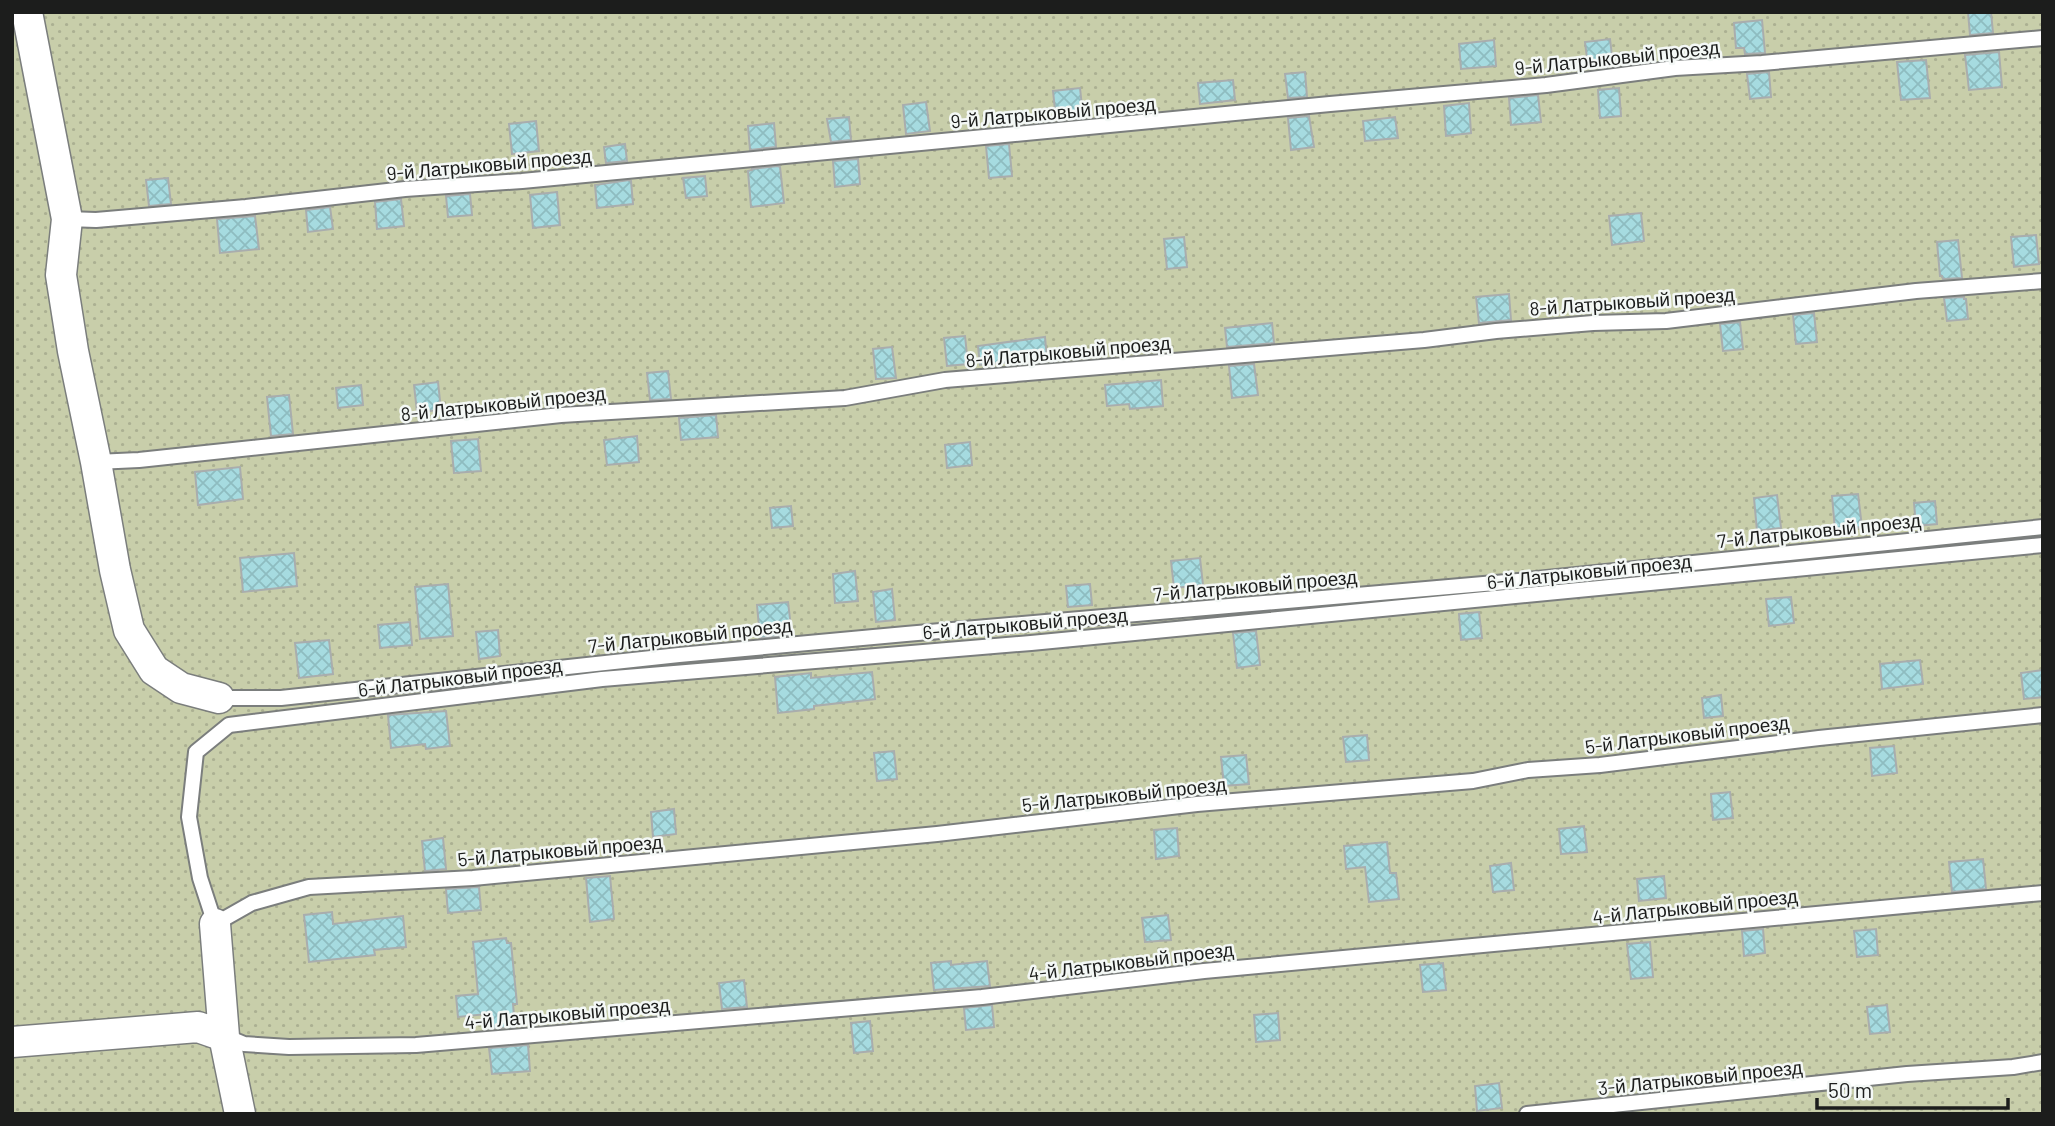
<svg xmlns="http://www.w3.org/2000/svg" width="2055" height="1126" viewBox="0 0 2055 1126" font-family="Barlow,sans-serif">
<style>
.grass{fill:url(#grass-dots)}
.building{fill:url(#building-cross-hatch);stroke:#a9adad;stroke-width:2}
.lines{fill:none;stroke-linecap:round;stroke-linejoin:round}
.service-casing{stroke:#7b7e7d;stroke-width:18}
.minor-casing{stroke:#7b7e7d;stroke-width:33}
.service{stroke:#fff;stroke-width:14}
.minor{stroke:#fff;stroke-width:30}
.labels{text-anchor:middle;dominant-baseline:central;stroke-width:5;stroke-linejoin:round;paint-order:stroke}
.street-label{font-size:19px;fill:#1c1d1c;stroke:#f4f8f6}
</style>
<defs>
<pattern id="grass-dots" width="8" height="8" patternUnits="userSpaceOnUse" patternTransform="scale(1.75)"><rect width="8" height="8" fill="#c8ceaa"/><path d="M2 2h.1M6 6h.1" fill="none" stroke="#abb092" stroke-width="1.8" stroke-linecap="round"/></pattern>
<pattern id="building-cross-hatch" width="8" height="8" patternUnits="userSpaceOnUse" patternTransform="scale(1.75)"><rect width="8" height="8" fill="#a6dbe0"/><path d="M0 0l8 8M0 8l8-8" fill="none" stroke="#8ebcc0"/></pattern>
</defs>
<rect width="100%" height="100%" fill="#f4f8f6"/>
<path class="grass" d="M12,12H2043V1114H12Z"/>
<path class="building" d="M1968,12H1991L1993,33L1970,35Z
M1762,20L1765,53L1745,54L1744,48H1736L1734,23Z
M1610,39L1613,64L1588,66L1585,42Z
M1494,40L1496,66L1461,69L1459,44Z
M1999,52L2002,87L1969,90L1965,55Z
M1926,60L1930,98L1901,100L1897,62Z
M1305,72L1307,97L1288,98L1285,74Z
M1769,72L1771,97L1750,99L1747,74Z
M1233,80L1235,100L1200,104L1198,83Z
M1080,88L1083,116L1056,119L1053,91Z
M1619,88L1621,116L1600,118L1598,90Z
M1538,95L1541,122L1511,125L1509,98Z
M926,102L930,131L906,134L903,105Z
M1469,103L1471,133L1446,136L1444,106Z
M1309,116L1314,147L1291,150L1288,118Z
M849,117L851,140L831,142L827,119Z
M1395,117L1398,138L1365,141L1363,121Z
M536,121L539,151L512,154L509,124Z
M774,123L776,147L750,150L748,126Z
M625,144L627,161L606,163L604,147Z
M1009,144L1012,176L989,178L986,146Z
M858,159L860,184L835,187L833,161Z
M778,166L780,167L784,203L751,207L748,171L752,170V169Z
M705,176L707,196L686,198L683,178Z
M168,178L171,204L149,206L146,180Z
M629,180L631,181L633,204L597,208L595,185Z
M557,192L560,225L533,228L530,195Z
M470,194L472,215L448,217L446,196Z
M401,199L404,226L377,229L375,202Z
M330,207L333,229L308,232L306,210Z
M1641,213L1644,241L1612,245L1609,216Z
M255,216L259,249L220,253L217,219Z
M2036,235L2039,264L2014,267L2011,237Z
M1184,237L1187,267L1167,269L1164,239Z
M1958,240L1962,278L1943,279L1942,276H1940L1937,242Z
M1509,294L1511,320L1479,323L1476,297Z
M1964,297V299H1966L1968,319L1947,321L1944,298Z
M1814,313L1817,342L1796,344L1793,315Z
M1740,322L1743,349L1723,351L1720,324Z
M1272,323L1274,343L1227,347L1225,328Z
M965,336L968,364L947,366L944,338Z
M1045,337L1047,359L980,365L978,346Z
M892,347L896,378L876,379L873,349Z
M1254,364L1258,395L1232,398L1229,366Z
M668,371L671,399L650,400L647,373Z
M1161,380L1163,406L1130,409L1129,404L1107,406L1105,385Z
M438,382L441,410L417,412L414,385Z
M361,385L363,405L338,408L336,388Z
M289,395L293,434L271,436L267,397Z
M716,415L718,437L681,440L679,418Z
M637,436L639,462L607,465L604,440Z
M478,439L481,471L454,473L451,441Z
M970,442L972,465L947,468L945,445Z
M240,467L243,499L198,505L195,472Z
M1858,494L1862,527L1835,530L1832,496Z
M1777,495L1781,528L1757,531L1754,498Z
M1935,501L1937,524L1916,526L1914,503Z
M791,506L793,526L772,528L770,508Z
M294,553L297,586L243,592L240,558Z
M1200,558L1203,585L1174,588L1171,561Z
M855,571L858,601L835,603L833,574Z
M448,584L453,636L420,639L415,587Z
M1090,584L1092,605L1068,607L1066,586Z
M892,589L895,620L876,622L873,592Z
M1791,597L1794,623L1769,626L1766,599Z
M788,602L792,635L760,638L757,605Z
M1479,612L1482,638L1461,640L1459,614Z
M410,622L412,645L380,648L378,625Z
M498,630L500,656L479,659L476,632Z
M1256,631L1260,665L1237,668L1233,633Z
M329,640L333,674L299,678L295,643Z
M1920,660L1923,684L1882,689L1880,664Z
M2043,670V697L2024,699L2021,673Z
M872,672L875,699L814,706V709L778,713L775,677L811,673V678Z
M1721,695L1723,716L1704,718L1702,698Z
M446,711L450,746L426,749L425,744L391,748L388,715Z
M1367,735L1369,760L1346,762L1343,737Z
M1894,746L1897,773L1872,776L1870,748Z
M894,751L897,779L877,781L874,753Z
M1246,755L1249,784L1224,786L1221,757Z
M1730,792L1733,818L1713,820L1711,794Z
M674,809L676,834L653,837L651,812Z
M1584,826L1587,852L1561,854L1559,829Z
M1177,828L1179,856L1156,859L1154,830Z
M443,838L446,869L425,871L422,841Z
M1387,842L1390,873H1396L1399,899L1369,902L1365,867L1346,869L1344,846Z
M1983,859L1986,889L1952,892L1949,862Z
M1511,863L1514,890L1493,892L1490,866Z
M610,876L614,919L590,922L586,878Z
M1664,876L1666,898L1639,901L1637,879Z
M479,887L481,910L448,913L446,889Z
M332,912L333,924L403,916L406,947L374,950L375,955L309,962L304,915Z
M1168,915L1171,940L1145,942L1142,918Z
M1763,929L1765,953L1744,956L1742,931Z
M1876,929L1878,955L1857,957L1854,931Z
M506,938L507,943H511L517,1004H513L515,1027L487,1029L486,1014L458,1017L456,996L478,994L473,942Z
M1650,942L1653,977L1631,979L1627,944Z
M951,961V965L987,961L990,986L934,990L931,963Z
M1443,963L1446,990L1423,992L1420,965Z
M744,980L747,1007L722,1009L719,983Z
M992,1005L994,1027L966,1030L964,1008Z
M1887,1005L1890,1032L1870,1034L1867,1007Z
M1278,1013L1280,1040L1256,1042L1254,1015Z
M870,1021L873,1051L854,1053L851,1023Z
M528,1045L530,1071L492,1074L489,1048Z
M1499,1083L1502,1108L1477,1111L1475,1086Z"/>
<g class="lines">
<defs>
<path id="service" d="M67,219L96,220L246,207L405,189L522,181L1330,104L1546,85L1675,68L1762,63L2043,38
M96,462L139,460L561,415L845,398L945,380L1424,340L1496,331L1593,323L1666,321L1916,291L2043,281
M2043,545L1031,643L602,679L229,725L196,752L189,817L200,878L215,924L252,903L309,887L473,878L937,834L1197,804L1473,781L1528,770L1600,765L1819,738L2043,715
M219,698H281L679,655L906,634L1518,581L2043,527
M225,1036L244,1044L289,1047L416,1045L982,997L1204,971L2043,893
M1527,1114L1907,1074L2013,1067L2043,1062"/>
<path id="minor" d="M27,12L67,219L61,275L73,351L96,462L115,570L129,630L154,670L181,688L219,698
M215,924L224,1036L240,1114
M12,1042L198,1027L224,1036"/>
</defs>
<use href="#service" class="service-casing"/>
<use href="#minor" class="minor-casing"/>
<use href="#service" class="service"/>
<use href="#minor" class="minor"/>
</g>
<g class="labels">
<g class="street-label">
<text transform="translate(1617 57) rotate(-6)">9-й Латрыковый проезд</text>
<text transform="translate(1053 112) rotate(-5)">9-й Латрыковый проезд</text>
<text transform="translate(489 164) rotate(-5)">9-й Латрыковый проезд</text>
<text transform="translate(1632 301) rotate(-4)">8-й Латрыковый проезд</text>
<text transform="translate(1068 351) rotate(-5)">8-й Латрыковый проезд</text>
<text transform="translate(503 403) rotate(-6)">8-й Латрыковый проезд</text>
<text transform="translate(1819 530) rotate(-6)">7-й Латрыковый проезд</text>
<text transform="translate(1589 571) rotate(-6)">6-й Латрыковый проезд</text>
<text transform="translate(1255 585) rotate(-5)">7-й Латрыковый проезд</text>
<text transform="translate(1025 623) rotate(-5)">6-й Латрыковый проезд</text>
<text transform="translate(690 635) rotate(-6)">7-й Латрыковый проезд</text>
<text transform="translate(460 677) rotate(-7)">6-й Латрыковый проезд</text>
<text transform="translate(1687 734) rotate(-7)">5-й Латрыковый проезд</text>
<text transform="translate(1124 794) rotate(-6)">5-й Латрыковый проезд</text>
<text transform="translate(560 850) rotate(-5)">5-й Латрыковый проезд</text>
<text transform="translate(1695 906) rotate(-6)">4-й Латрыковый проезд</text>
<text transform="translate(1131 961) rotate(-7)">4-й Латрыковый проезд</text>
<text transform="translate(567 1013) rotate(-5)">4-й Латрыковый проезд</text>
<text transform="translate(1700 1077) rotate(-6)">3-й Латрыковый проезд</text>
</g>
</g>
<rect width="2055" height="1126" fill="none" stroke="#1c1d1c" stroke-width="28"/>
<path d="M1817 1098v10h191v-10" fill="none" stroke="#1c1d1c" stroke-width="3.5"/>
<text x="1828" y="1098" font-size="21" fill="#1c1d1c" stroke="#f4f8f6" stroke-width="5" paint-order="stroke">50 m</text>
</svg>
